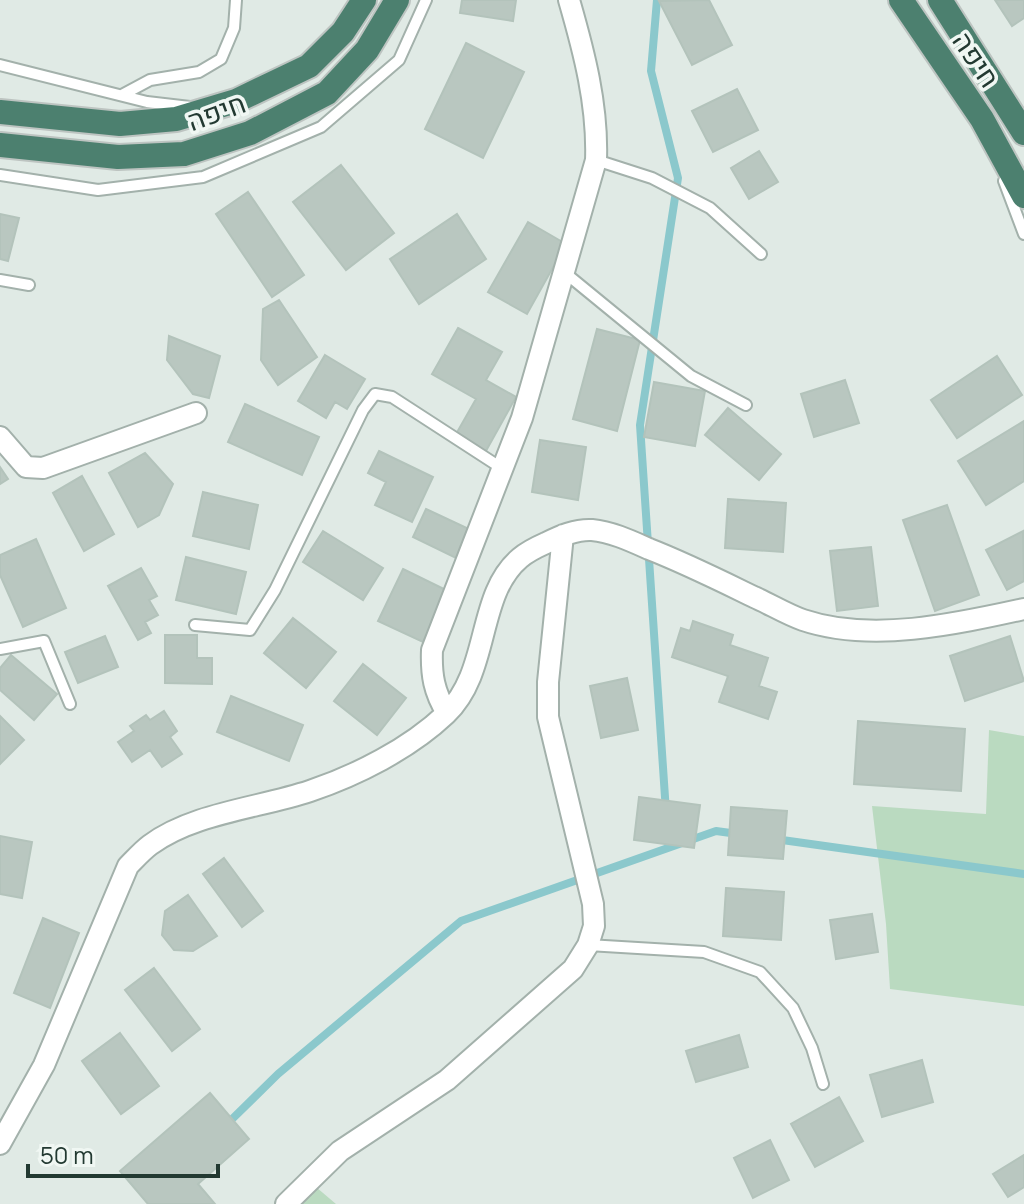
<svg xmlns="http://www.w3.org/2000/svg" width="1024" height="1204" viewBox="0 0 1024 1204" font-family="Manrope,Heebo,sans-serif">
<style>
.green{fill:#badac0}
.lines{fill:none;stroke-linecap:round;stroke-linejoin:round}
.stream{stroke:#8bc8cc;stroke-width:8}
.building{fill:#b9c7c0;stroke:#b3c3bb;stroke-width:2}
.service-casing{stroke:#a3b1ab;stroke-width:14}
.minor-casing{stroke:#a3b1ab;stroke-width:24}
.trunk-casing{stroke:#bdc4c1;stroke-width:28}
.service{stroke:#fff;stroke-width:10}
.minor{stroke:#fff;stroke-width:20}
.trunk{stroke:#4c806f;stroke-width:24}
.labels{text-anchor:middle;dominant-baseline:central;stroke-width:7;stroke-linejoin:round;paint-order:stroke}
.street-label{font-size:28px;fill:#223931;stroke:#f0f7f3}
</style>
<rect width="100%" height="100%" fill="#e0eae5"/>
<path class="green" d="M989,730L1024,736V1006L890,989L886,924L872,806L986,814Z
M303,1176L336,1204H282Z"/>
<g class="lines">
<path class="stream" d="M657,0L651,71L678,178L640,425L666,812
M775,839L1024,874
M224,1127L278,1074L461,921L716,831L738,834"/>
</g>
<path class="building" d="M462,0H516L513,21L460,13Z
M709,0L732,45L692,65L659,1Z
M995,0H1024V18L1012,26Z
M466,43L524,72L483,158L425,129Z
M737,89L758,130L713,152L692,111Z
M759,151L778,182L749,199L731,168Z
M341,165L394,233L346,270L293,202Z
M248,192L304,275L272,297L216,214Z
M0,214L19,218L8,261L0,259Z
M457,214L486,259L419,304L390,259Z
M528,222L566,244L527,314L488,292Z
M279,300L317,357L278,385L261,360L263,309Z
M458,328L502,352L486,380L516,397L486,451L456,434L476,399L432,374Z
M597,329L640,340L617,431L573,419Z
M169,336L220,356L209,398L193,394L167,360Z
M325,355L365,379L347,409L335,402L326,418L298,401Z
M997,356L1022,395L957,438L931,400Z
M845,380L859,423L814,437L801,394Z
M654,382L705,391L695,446L644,437Z
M245,404L319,437L302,475L228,442Z
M728,408L781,454L759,480L705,435Z
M1024,421V481L986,505L958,461Z
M540,440L586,447L578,500L532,492Z
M379,451L433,477L412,522L375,505L386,482L368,473Z
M145,453L173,484L159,515L138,527L109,473Z
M0,467L8,479L0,484Z
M82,476L114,534L84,551L53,493Z
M203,492L258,505L249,549L193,536Z
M728,499L786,503L783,552L725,548Z
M947,505L979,595L935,611L903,520Z
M426,509L471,530L458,559L413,537Z
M323,531L383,568L363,600L303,562Z
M1023,531L1024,581L1007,590L986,550Z
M36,539L66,608L23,627L0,575V555Z
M871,547L878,606L837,611L830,551Z
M186,557L246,572L236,614L176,600Z
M141,568L157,596L149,600L158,615L145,622L151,633L138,640L108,586Z
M403,569L448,591L423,642L378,621Z
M293,618L336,652L306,688L264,653Z
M693,621L733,635L730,645L768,658L759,686L777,692L768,719L719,702L728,676L672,657L681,628L690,631Z
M165,635H197V658H212V684L165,683Z
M105,636L118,667L78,683L65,652Z
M1010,636L1024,681L965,701L950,656Z
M11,655L57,694L34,720L0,690V668Z
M363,664L406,698L377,735L334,701Z
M627,678L638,730L601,738L590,686Z
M231,696L303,725L289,761L217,732Z
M164,711L177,731L170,737L182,754L162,767L150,750L132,762L118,742L134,731L130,726L146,715L150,720Z
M0,716L24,740L0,764Z
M858,721L965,729L961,791L854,784Z
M639,797L700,805L694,848L634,840Z
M731,807L787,811L783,859L728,855Z
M0,836L32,842L22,898L0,894Z
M224,858L263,911L242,927L203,874Z
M726,888L784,892L781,940L723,936Z
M188,895L217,936L193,951L174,950L162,935L165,911Z
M872,914L878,952L836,959L830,920Z
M43,918L79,933L50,1008L14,993Z
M154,968L200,1029L172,1051L125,990Z
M120,1033L159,1086L121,1114L82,1061Z
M739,1035L748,1067L696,1082L686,1051Z
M922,1060L933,1102L882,1117L870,1075Z
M210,1093L249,1139L198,1184L215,1204H148L120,1171Z
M839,1097L863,1141L815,1167L791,1124Z
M770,1140L789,1180L753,1198L734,1158Z
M1024,1155V1187L1008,1197L993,1174Z"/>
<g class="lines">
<defs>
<path id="service" d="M0,65L147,102L190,107
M122,95L150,80L199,72L221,59L234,28L236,0
M596,160L652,178L710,208L761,254
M0,175L98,190L203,177L321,127L399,60L426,0
M1004,181L1024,234
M564,272L691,376L746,405
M0,280L29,285
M195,625L250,630L275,590L363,410L375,394L392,397L503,469
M0,649L44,641L70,704
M588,945L704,952L760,972L793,1008L812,1048L823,1084"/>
<path id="minor" d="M0,437L26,467L43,468L196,413
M447,713C434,692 431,675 432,650L522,418L596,160C598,105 584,52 569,0
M0,1144L44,1065L128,866C135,859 142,851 150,845C193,813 259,808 310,791C357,775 409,749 446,714C491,671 476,595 520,558C527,552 537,547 546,543C560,536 576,529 592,530C612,532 631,541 649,549C685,563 719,580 754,597C770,604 786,614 803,620C871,643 956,624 1024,609
M286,1204L340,1151L447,1080L573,969L588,945L594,926L593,904L548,717V682L563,535"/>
<path id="trunk" d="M901,0L982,119L1024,196
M940,0L1024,133
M0,112L120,124L176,119L236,101L309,66L343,32L364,0
M0,145L118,157L184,154L250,133L327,93L367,50L397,0"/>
</defs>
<use href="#service" class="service-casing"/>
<use href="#minor" class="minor-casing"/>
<use href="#trunk" class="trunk-casing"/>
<use href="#service" class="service"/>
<use href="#minor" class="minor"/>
<use href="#trunk" class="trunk"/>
</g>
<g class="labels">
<g class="street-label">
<text transform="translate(977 59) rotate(56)">חיפה</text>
<text transform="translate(216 111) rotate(-20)">חיפה</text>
</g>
</g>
<path d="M28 1164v12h190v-12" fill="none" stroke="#223931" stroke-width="4"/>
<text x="40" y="1164" font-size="24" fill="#223931" stroke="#f0f7f3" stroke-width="6" paint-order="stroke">50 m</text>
</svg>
